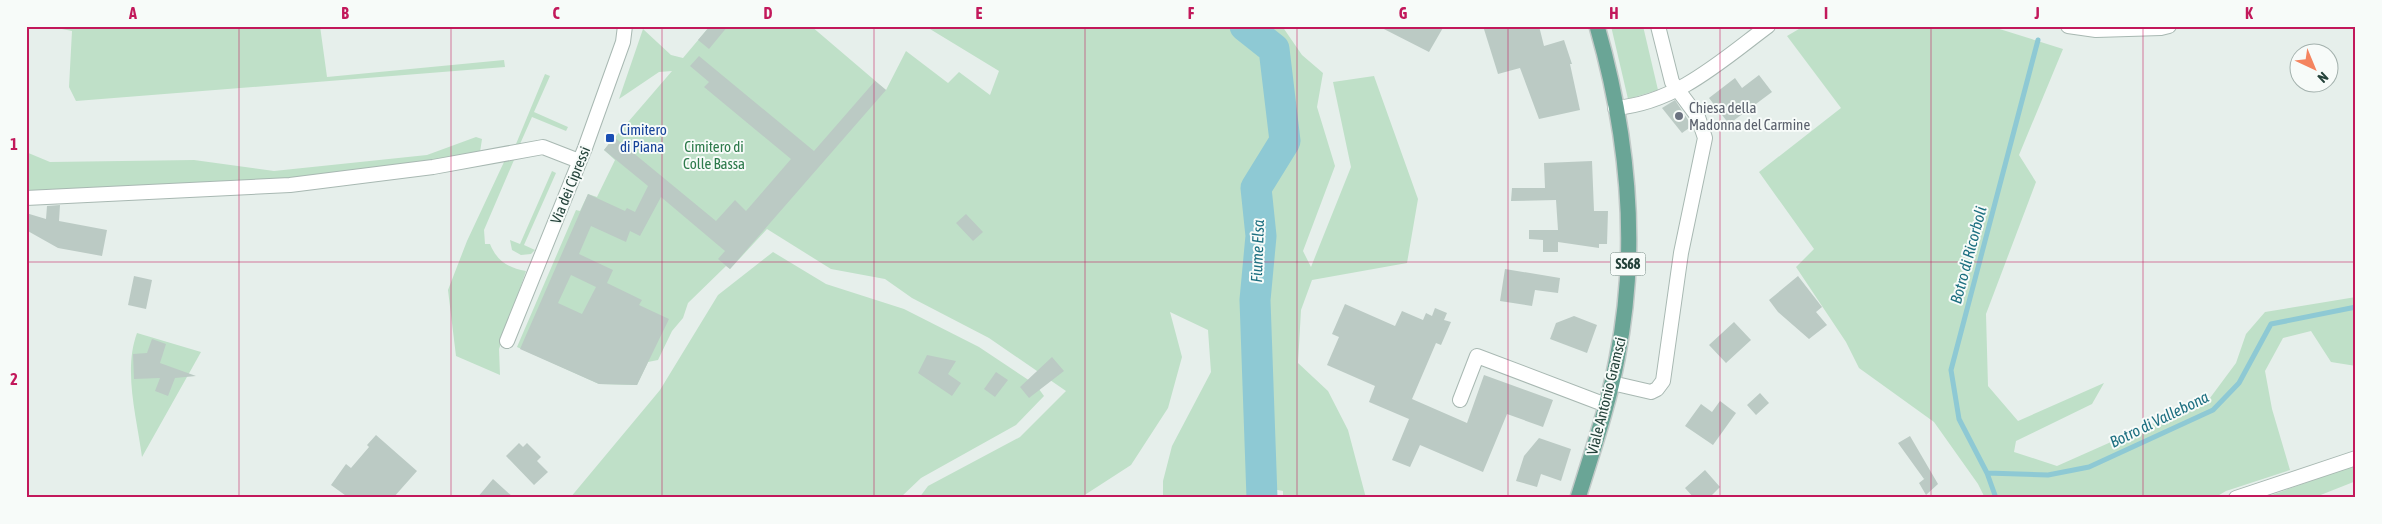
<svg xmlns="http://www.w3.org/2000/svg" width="2382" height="524" viewBox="0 0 2382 524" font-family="'Asap Condensed',sans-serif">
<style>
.green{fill:#bfe0c8}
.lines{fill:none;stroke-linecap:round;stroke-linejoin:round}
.stream{stroke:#8ec9d4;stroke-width:5}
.river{stroke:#8ec9d4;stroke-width:31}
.building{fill:#bbcac4;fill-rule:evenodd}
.minor-casing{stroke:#a8b8b2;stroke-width:16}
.primary-casing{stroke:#c2cac8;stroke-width:18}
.minor{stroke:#fff;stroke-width:14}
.primary{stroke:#6aa596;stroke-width:15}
.grid{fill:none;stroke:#c2185b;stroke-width:1;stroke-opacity:0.55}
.worship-dot{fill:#6b7280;stroke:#f7fbf9;stroke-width:2}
.transit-dot{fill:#1a4fb4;stroke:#f7fbf9;stroke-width:2}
.labels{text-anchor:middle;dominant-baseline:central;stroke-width:4;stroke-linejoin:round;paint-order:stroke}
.shield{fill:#f7fbf9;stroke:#637a73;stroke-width:1}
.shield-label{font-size:14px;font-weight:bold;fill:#24423a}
.worship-label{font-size:15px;fill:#5b616d;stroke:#f7fbf9;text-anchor:start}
.transit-label{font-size:15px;fill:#164399;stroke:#f7fbf9;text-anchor:start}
.park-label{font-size:15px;fill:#2d7a4b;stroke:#f7fbf9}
.street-label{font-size:15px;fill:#24423a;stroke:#f7fbf9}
.water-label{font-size:16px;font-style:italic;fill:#1c6f80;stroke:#f7fbf9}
.neatline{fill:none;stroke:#c2185b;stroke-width:2}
.grid-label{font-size:16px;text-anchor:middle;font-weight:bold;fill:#c2185b}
</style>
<rect width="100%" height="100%" fill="#e6efeb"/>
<path class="green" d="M47,26H320L327,77L504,60L505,67L76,101L69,87L72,31Z
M710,26H811L886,90L906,51L948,83L959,72L990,95L999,71L925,26H1282L1302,55L1323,73L1317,107L1335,166L1303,251L1311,267L1351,167L1333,82L1374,76L1418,199L1407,263L1312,280L1301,310L1298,363L1328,391L1348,430L1366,498H1283V491L1257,486L1258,498H1163V481L1172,446L1211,372L1208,330L1170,312L1182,357L1168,408L1131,465L1080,498H919L928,486L1020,437L1066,391L989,338L912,298L885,279L831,269L767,229L730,269L726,266L688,303L683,318L672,331L658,360L648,362L637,385L599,384L517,347L576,210L580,211L588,194L597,197L615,160L604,150L672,71L659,72L619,99L643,29L671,55L683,58Z
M1611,26H1643L1658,90L1628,99Z
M1804,26H1990L2063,49L2019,155L2036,182L1986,314L1988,386L2018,421L2104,383L2092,404L2016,441L2014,452L2057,466L2210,398L2236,363L2246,334L2265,312L2356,297V366L2331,362L2311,331L2283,338L2265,371L2272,409L2290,470L2226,491L2214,498H1985L1978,484L1934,422L1859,368L1846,342L1796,267L1814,249L1759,172L1841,108L1787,36Z
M545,74L550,76L534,112L568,127L566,131L532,117L520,144H516Z
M476,137L482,139L480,152C332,186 178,186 26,192V152L50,162L194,160L274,171L427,155Z
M514,160L484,230L485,244H490C497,261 508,268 526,271L499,349L500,375L456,356L448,290L467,241L504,162Z
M552,171L556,173L524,245L535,250L531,254L521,255L512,250L510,240L520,244Z
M773,252L826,284L904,309L979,347L1036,385L1044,396L1016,425L921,478L900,498H570L660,390L718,295Z
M137,333L201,352L142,457C137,418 123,371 137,333Z
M2356,465V481L2313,498H2263Z"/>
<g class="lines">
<path class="stream" d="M1987,473L1959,419L1951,370L2038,40
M1996,498L1987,473L2048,475L2089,467L2213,410L2239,383L2271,324L2356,307"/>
<path class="river" d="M1245,26L1274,49L1285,141L1256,188L1261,236L1255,300L1262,498"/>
</g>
<path class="building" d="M710,26H728L709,49L698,40Z
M1378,26H1444L1429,52Z
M1483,26H1539L1544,46L1564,40L1572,64H1570L1580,110L1539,119L1520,68L1498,74Z
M699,56L814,151L875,81L886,90L730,269L718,259L725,251L661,197L640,236L630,231L626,242L591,226L579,254L613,270L607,283L642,300L639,305L669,319L637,385L599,384L520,349L588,194L625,211L627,208L635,212L648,186L604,150L614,137L716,221L735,200L746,211L791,159L704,87L709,82L690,66ZM571,275L596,287L582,314L558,303Z
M1759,75L1772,92L1729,124L1709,98L1735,78L1742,88Z
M1675,100L1692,126L1682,133L1662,108Z
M1592,161L1594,211H1608L1607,244H1599V248L1558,242V252H1543V240L1529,239V230H1558L1556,200L1511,201L1512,188H1545L1544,163Z
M60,205L59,221L107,230L102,256L58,248L26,230V213L46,219L47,206Z
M966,214L983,232L973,241L956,223Z
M1505,269L1560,278L1558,293L1535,290L1532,306L1500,301Z
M134,276L152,280L146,309L128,305Z
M1798,276L1822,307L1816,312L1827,325L1809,339L1778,312L1769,300Z
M1345,304L1395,326L1402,311L1423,320L1426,313L1432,316L1435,308L1447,313L1444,320L1451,322L1441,345L1436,343L1412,399L1467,423L1484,375L1553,400L1543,427L1507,414L1483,472L1420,445L1410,467L1392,460L1409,419L1369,402L1375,386L1327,365L1339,337L1332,334Z
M1574,316L1597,325L1587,353L1550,339L1556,323Z
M1734,322L1751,340L1726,363L1709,345Z
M152,339L166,344L160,363L196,376L175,378L168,396L155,391L160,378L134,379L133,354L147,353Z
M927,355L956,361L948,374L961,383L952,396L918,373Z
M1052,357L1064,371L1029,398L1020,387Z
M996,372L1008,380L995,397L984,389Z
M1760,393L1769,403L1756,415L1747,405Z
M1720,401L1736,413L1713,445L1685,426L1701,404L1712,412Z
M376,435L417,471L393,498H349L331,485L346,464L351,468L369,447L367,445Z
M1910,436L1938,484L1926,495L1919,483L1928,476L1924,479L1898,443Z
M1539,438L1571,449L1561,481L1541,474L1537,487L1516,481L1524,456Z
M519,443L523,447L527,443L541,457L537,461L548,472L534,485L506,456Z
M1705,470L1720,487L1709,498H1694L1685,488Z
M493,479L514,498H477Z"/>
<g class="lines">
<defs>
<path id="minor" d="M2068,26L2096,30L2161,28L2169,26
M1615,108C1676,103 1721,61 1768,26
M26,198L290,185L433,167L543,147L579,161
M507,341L585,148L623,42L625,26
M1612,383L1651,392L1657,389L1663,381L1681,253L1705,138L1698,117L1672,82L1658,26
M1460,400L1477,356L1606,405
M2236,498L2356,458"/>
<path id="primary" d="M1578,498C1592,452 1608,407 1617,359C1639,249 1628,134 1597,26"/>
</defs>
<use href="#minor" class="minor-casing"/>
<use href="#primary" class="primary-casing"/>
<use href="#minor" class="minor"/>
<use href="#primary" class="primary"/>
</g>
<path class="grid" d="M239,26V498M451,26V498M662,26V498M874,26V498M1085,26V498M1297,26V498M1508,26V498M1720,26V498M1931,26V498M2143,26V498M26,262H2356"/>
<circle class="worship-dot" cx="1679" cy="116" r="5"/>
<rect class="transit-dot" x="605" y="133" width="10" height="10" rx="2.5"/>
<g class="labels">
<rect class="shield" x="1610.5" y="252.5" width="35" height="23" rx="4"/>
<g class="shield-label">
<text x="1628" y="264">SS68</text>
</g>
<g class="worship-label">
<text x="1689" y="107">Chiesa della<tspan x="1689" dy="17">Madonna del Carmine</tspan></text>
</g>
<g class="transit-label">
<text x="620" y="129">Cimitero<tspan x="620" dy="17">di Piana</tspan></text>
</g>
<g class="park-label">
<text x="714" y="146">Cimitero di<tspan x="714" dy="17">Colle Bassa</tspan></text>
</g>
<g class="street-label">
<text transform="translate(570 185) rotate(-68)">Via dei Cipressi</text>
<text transform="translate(1606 396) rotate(-76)">Viale Antonio Gramsci</text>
</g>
<g class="water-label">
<text transform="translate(1257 251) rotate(-88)">Fiume Elsa</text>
<text transform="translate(1968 255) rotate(-75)">Botro di Ricorboli</text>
<text transform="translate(2159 419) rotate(-26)">Botro di Vallebona</text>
</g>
</g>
<rect width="2382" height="524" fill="none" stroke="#f7fbf9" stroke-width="55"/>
<g transform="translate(2314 68) rotate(136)"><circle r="24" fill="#f7fbf9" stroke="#a3b1ad"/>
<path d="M0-4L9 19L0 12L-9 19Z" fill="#f4845f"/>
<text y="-8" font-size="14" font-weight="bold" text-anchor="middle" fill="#24423a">N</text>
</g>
<rect x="28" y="28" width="2326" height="468" class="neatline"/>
<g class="grid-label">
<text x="133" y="19">A</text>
<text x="345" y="19">B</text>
<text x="556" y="19">C</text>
<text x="768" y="19">D</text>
<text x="979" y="19">E</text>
<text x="1191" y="19">F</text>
<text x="1403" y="19">G</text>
<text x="1614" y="19">H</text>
<text x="1826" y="19">I</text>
<text x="2037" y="19">J</text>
<text x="2249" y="19">K</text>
<text x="14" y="150">1</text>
<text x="14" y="385">2</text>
</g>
</svg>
